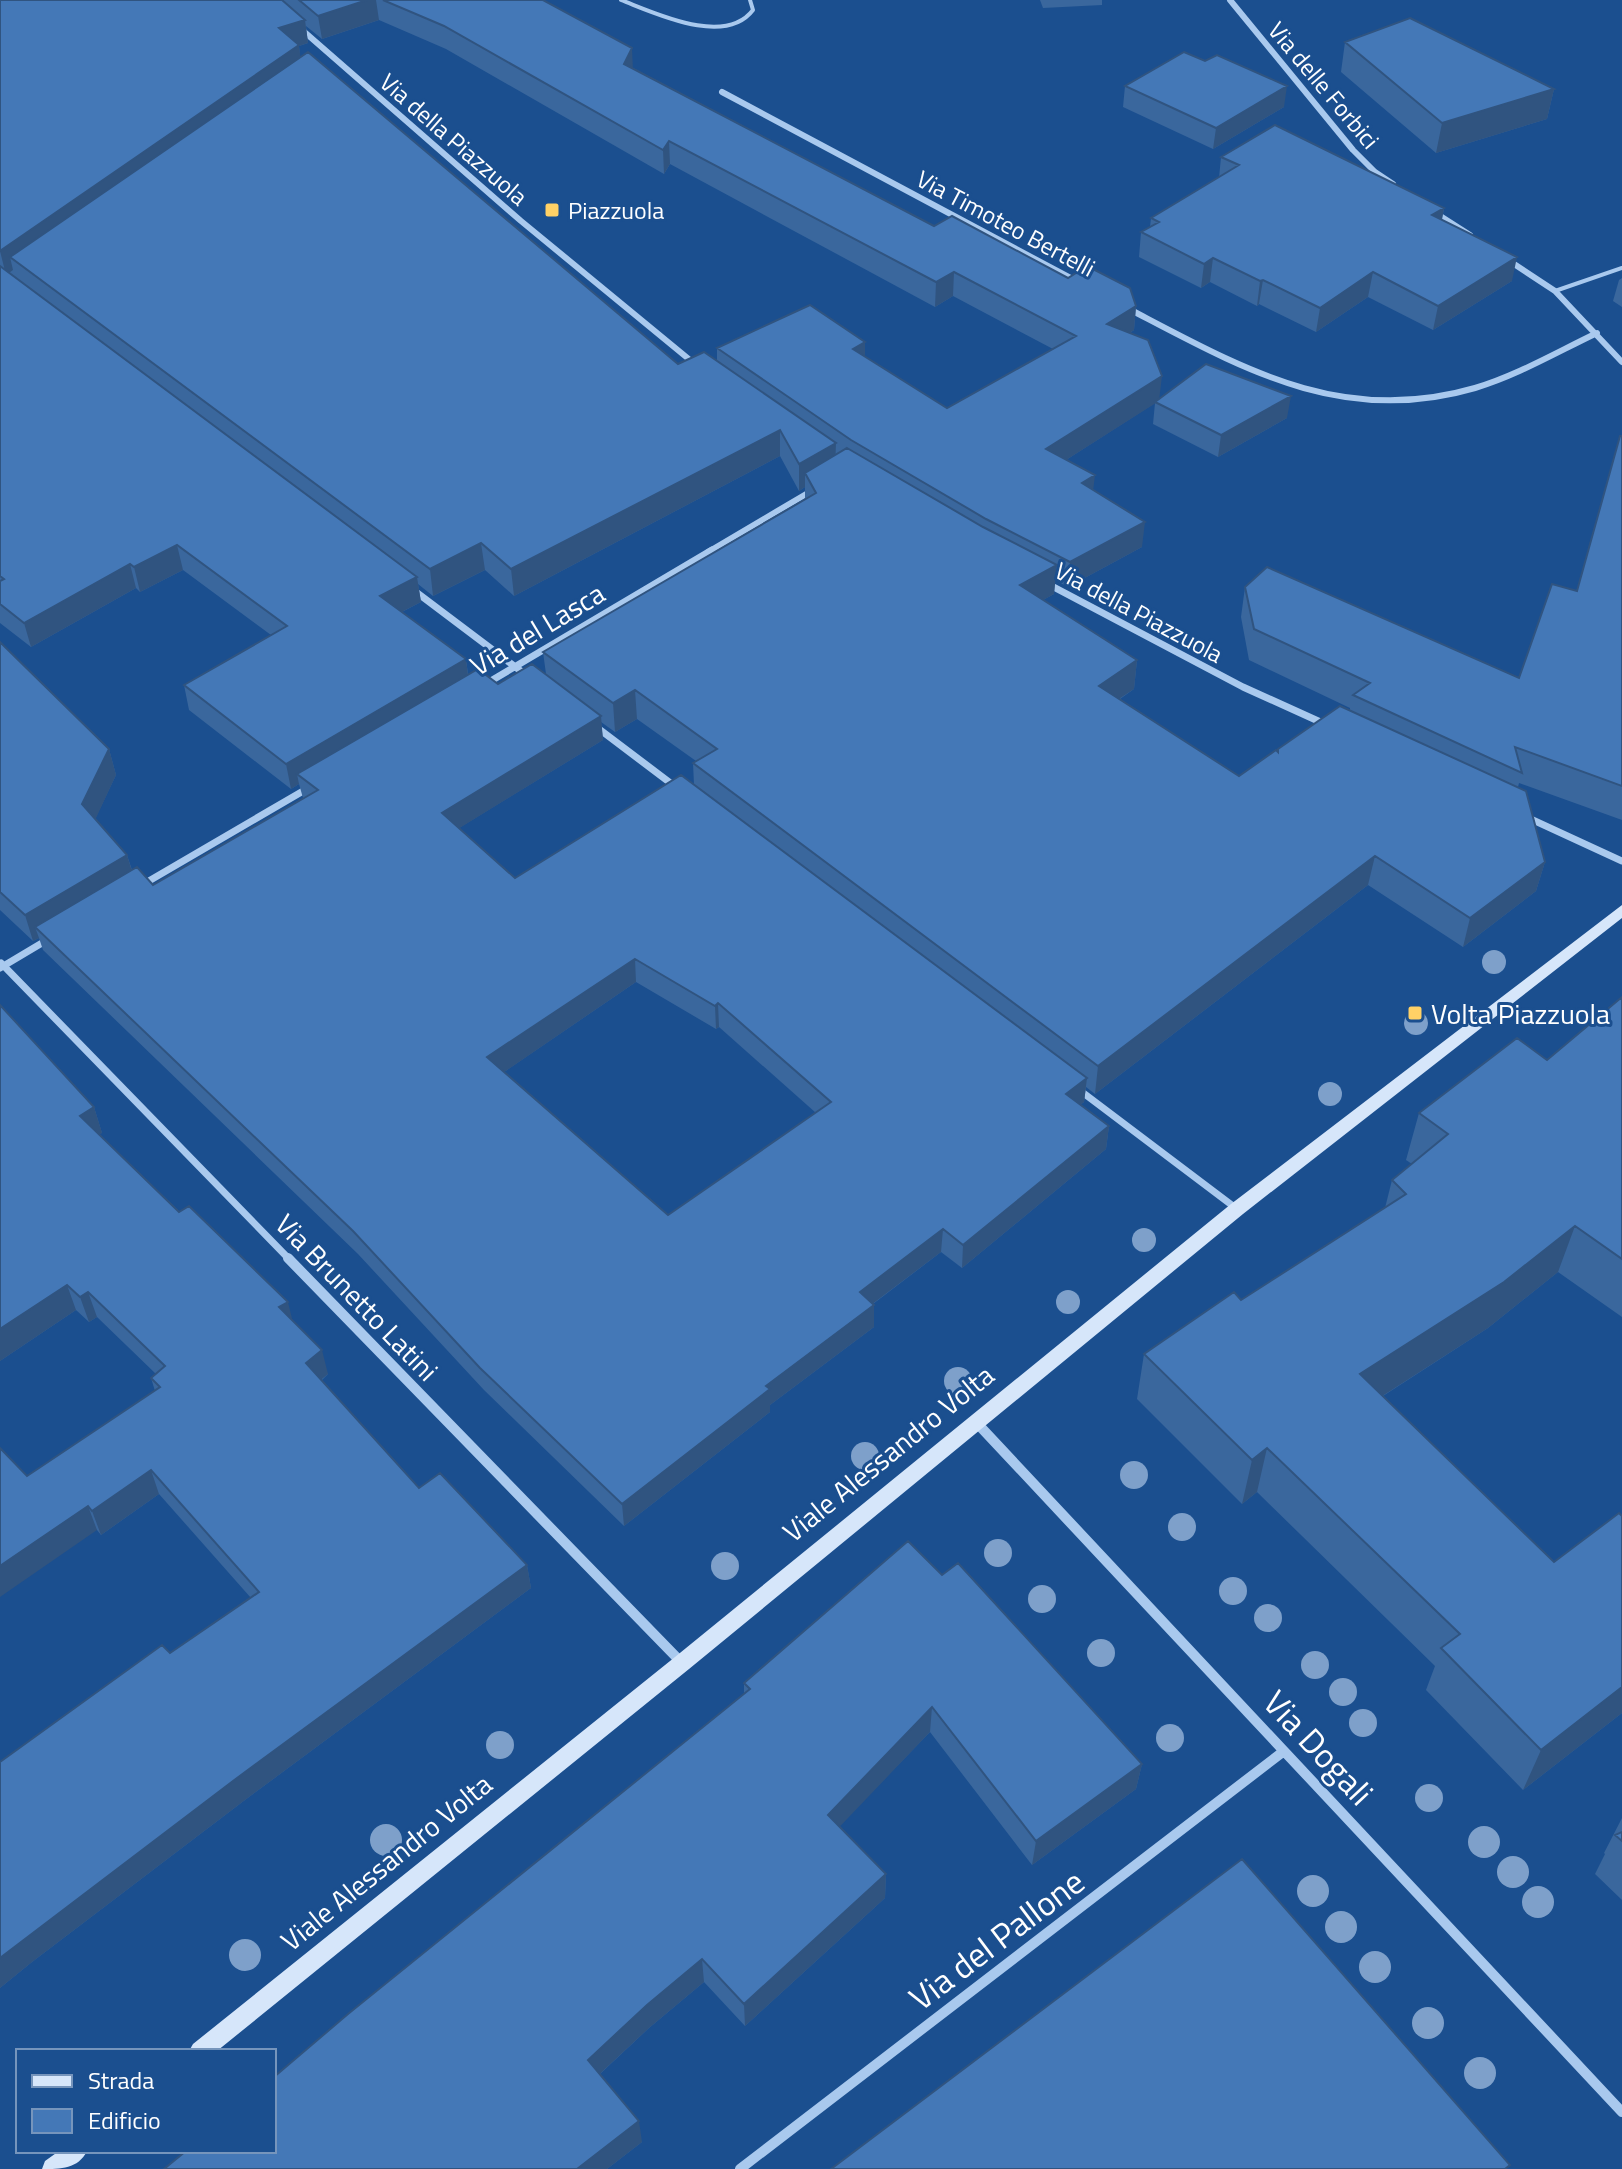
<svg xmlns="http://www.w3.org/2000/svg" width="1622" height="2169" viewBox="0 0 1622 2169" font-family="'Titillium Web',sans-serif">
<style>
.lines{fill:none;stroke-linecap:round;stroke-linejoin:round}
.service{stroke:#a9c9ee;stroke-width:4}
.minor-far2{stroke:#a9c9ee;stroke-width:6}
.minor-far1{stroke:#a9c9ee;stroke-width:7}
.minor{stroke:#a9c9ee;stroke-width:10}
.secondary{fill:#d6e6fa;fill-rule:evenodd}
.tree{fill:#7ea0ca}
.wall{fill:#3a679d;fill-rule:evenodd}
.shaded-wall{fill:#305480}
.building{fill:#4478b7;stroke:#305480;stroke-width:2;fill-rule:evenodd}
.poi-dot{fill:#ffd166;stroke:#1b4f8f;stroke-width:3}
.labels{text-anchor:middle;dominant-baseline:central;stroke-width:6;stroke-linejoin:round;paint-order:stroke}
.far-street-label{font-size:24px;fill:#fff;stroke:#1b4f8f}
.far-poi-label{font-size:24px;fill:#fff;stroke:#1b4f8f;text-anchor:start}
.street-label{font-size:28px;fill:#fff;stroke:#1b4f8f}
.poi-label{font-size:28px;fill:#fff;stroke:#1b4f8f;text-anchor:start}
.near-street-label{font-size:34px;fill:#fff;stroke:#1b4f8f}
</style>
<rect width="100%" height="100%" fill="#1b4f8f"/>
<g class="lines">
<path class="service" d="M621,0C655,13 725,47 753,10L750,0
M1555,291L1622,268"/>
<path class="minor-far2" d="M1230,0L1353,150L1375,172L1393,184
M301,29L521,221L696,365
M722,92L1078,282
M1434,212L1470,235
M1508,260L1555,291L1622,362
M1129,309C1242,368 1342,427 1475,388C1518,375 1557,352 1597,333
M708,552L813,490"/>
<path class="minor-far1" d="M1046,583L1243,687L1327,725
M412,589L526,675
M484,685L712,550
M595,726L677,788
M1524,816L1622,861
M142,885L310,787
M1,963L290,1260
M0,968L47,940
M1078,1089L1237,1209"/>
<path class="minor" d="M288,1258L682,1663
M975,1421L1622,2112
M740,2169L1284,1751"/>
<path class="secondary" d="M1622,905V918L1243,1214L689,1669L217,2051H189L193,2044L675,1657L1231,1204Z
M59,2151H87C78,2169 61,2169 42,2169L45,2161Z"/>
</g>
<g class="tree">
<circle cx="1494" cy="962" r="12"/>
<circle cx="1416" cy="1023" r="12"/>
<circle cx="1330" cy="1094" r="12"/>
<circle cx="1144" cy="1240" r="12"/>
<circle cx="1068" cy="1302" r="12"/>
<circle cx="958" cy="1381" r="14"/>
<circle cx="865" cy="1456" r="14"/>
<circle cx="1134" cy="1475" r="14"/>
<circle cx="1182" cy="1527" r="14"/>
<circle cx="998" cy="1553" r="14"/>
<circle cx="725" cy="1566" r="14"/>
<circle cx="1233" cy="1591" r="14"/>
<circle cx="1042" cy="1599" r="14"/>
<circle cx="1268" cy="1618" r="14"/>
<circle cx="1101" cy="1653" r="14"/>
<circle cx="1315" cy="1665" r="14"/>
<circle cx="1343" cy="1692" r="14"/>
<circle cx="1363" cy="1723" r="14"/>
<circle cx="1170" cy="1738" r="14"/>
<circle cx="500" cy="1745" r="14"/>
<circle cx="1429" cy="1798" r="14"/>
<circle cx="386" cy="1840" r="16"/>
<circle cx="1484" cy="1842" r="16"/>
<circle cx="1513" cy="1872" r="16"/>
<circle cx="1313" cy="1891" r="16"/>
<circle cx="1538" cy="1902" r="16"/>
<circle cx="1341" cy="1927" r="16"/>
<circle cx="245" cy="1955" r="16"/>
<circle cx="1375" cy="1967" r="16"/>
<circle cx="1428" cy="2023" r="16"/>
<circle cx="1480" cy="2073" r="16"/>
</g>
<path class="wall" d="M0,0H543L633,68L934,226L1136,306L1134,330L1130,333L1159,400L1287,418L1218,457L1153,424L1155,403L1066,460L1142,547L1068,587L1055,580L1054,594L1043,600L1137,660L1134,689L1120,699L1239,776L1277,751L1278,749L1350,710V708L1249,660L1241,617L1245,587L1519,678L1577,591L1622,436V820L1519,783L1518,787L1545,862L1536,891L1463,947L1368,885L1095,1094L1086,1087L1084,1102L1080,1105L1109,1126L1106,1149L962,1268L941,1252L873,1304L874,1305V1327L770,1405V1412L624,1526L484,1390L358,1254L43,950L39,938L33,941L0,910V642L109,749L116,775L95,819L127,855L132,870L153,885L303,798L299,784L291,789L189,710L184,685L271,635L183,570L140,592L136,588L31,647L0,623ZM379,20L446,49L664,174L670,164L935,307L953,296L1053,349L947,408L865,357V342L717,348V361L678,364L300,57L299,46L308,43L306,26L322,39ZM780,456L799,491L805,487V499L543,652L546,674L498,684L468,674L466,659L402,612L421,602L418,584L433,596L485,570L514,596ZM637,719L696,761L693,763L694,785L515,878L459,828L603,740L601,722L615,732ZM636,982L716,1029L719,1027L816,1113L668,1215L504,1072Z
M1040,0H1102V5L1043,8Z
M1345,42L1554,89L1547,119L1436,153L1341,72Z
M1205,61L1284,107L1213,149L1123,107L1125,86Z
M1221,157L1444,208L1442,220L1512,281L1433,330L1368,297L1316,332L1259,304L1257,306L1210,282L1201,288L1139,257L1141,232L1150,227L1151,218L1219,178Z
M1622,278V307L1613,301L1619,280Z
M1622,997V1317L1558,1272L1488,1328L1383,1396L1554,1562L1622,1516V1713L1523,1790L1426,1690L1435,1666L1257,1492L1242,1504L1137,1399L1144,1354L1241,1300L1385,1208L1392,1180L1412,1164L1406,1160L1419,1113L1547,1060Z
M0,1005L94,1107L102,1133L99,1134L292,1320L328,1374L322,1380L419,1488L527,1565L531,1588L245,1800L32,1962L0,1988V1762L170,1653L251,1598L159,1494L101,1535L97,1530L27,1476L155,1391L151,1378L156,1374L97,1317L89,1322L76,1310L0,1361Z
M942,1575L1142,1764L1136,1789L1032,1865L930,1732L839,1826L886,1874L885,1898L745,2026L704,1982L649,2028L600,2074L642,2142L607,2169H164L744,1694V1683Z
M1622,1818V1900L1595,1874L1605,1854L1604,1853Z"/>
<path class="shaded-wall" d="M367,0H376L379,20L322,39L318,16Z
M305,20L308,43L299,46L302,69L10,257L13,270L6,275L0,251L279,28Z
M632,48L633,71L624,64Z
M1287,86L1284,107L1213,149L1216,128Z
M1554,89L1547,119L1436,153L1442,123Z
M669,141L670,164L664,174L663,150Z
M1444,208L1439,233L1432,215Z
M1517,257L1512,281L1433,330L1438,306Z
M1213,258L1210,282L1201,288L1204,264Z
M954,272L953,296L935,307L936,282Z
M1373,272L1368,297L1316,332L1320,308Z
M1263,280L1259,304L1257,306L1260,281Z
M1136,306L1134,330L1105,349L1107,324Z
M865,342V366L853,349Z
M1162,376L1159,401L1044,474L1046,449Z
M1291,396L1287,418L1218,457L1221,435Z
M780,430V456L514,596L511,569Z
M836,443L835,469L805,473V487L799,491V464Z
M1095,475L1092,500L1082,483Z
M1145,522L1142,547L1068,587L1070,562Z
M481,543L485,570L433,596L430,569Z
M177,545L183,570L140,592L134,567Z
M130,564L136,588L31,647L24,623Z
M1057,565L1054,594L1018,614L1020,585Z
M417,577L421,602L384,621L380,596Z
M466,659L469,684L297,774L299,784L291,789L286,764Z
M1137,660L1134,689L1096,714L1099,686Z
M635,690L637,719L615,732L613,703Z
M601,716L603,740L445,837L442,813Z
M109,749L116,775L90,831L82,804Z
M127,855L135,881L35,927L39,938L33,941L25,915Z
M1375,856L1368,885L1095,1094L1098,1066Z
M1545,862L1536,891L1463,947L1470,918Z
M635,959L636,982L491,1081L487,1057Z
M718,1003L719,1027L716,1029L715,1006Z
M1087,1078L1084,1102L1063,1118L1066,1094Z
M94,1107L102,1133L88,1141L80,1116Z
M1109,1126L1106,1149L962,1268L963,1245Z
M1575,1226L1558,1272L1488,1328L1348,1418L1360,1374Z
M943,1229L941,1252L859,1314L860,1292Z
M67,1285L76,1310L0,1361V1329Z
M88,1292L97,1317L89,1322L80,1297Z
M288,1302L294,1327L279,1307Z
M874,1305V1327L770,1405V1412L624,1526L622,1504L766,1386Z
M322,1350L328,1374L312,1387L306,1363Z
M1267,1448L1257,1492L1242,1504L1252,1460Z
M151,1470L159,1494L101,1535L92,1511Z
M88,1506L97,1530L0,1597V1566Z
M527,1565L531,1588L245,1800L32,1962L0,1988V1958L21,1942L237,1778Z
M1622,1687V1713L1523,1790L1541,1750Z
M932,1707L930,1732L828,1839V1815Z
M1142,1764L1136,1789L1032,1865L1036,1841Z
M886,1874L885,1898L745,2026L744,2004Z
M702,1959L704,1982L649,2028L591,2082L588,2060L647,2005Z
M639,2121L642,2142L607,2169H577Z"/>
<path class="building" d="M0,0H282L305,20L279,28L299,45L0,251Z
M299,0H367L318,16Z
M383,0H543L632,48L624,64L934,226L952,216L1068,278L1087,266L1130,288L1136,306L1107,324L1148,340L1162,376L1046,449L1095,475L1082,483L1145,522L1070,562L986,519L851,440L717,348L810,305L865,342L853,349L947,408L1076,336L954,272L936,282L669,141L663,150L444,26Z
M1410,18L1554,89L1442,123L1345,42Z
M308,52L678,364L704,352L836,443L799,464L780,430L511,569L481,543L430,569L10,257Z
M1184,52L1205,61L1217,55L1287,86L1216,128L1125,86Z
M1275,125L1444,208L1432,215L1517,257L1438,306L1373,272L1320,308L1263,280L1260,281L1213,258L1204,264L1141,232L1159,222L1151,218L1239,165L1221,157Z
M0,266L417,577L380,596L466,659L286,764L184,685L287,626L177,545L134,567L130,564L24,623L0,604V581L4,579L0,576Z
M1206,364L1291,396L1221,435L1155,402Z
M1620,436H1622V786L1515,747L1522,773L1353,695L1370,683L1254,629L1245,587L1267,567L1519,678L1552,584L1577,591Z
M847,448L983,527L1057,565L1020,585L1137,660L1099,686L1239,776L1276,750L1278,752V749L1340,706L1526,791L1545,862L1470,918L1375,856L1098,1066L693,763L717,749L635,690L613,703L543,652L816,493L805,473Z
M0,642L109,749L82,804L127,855L25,915L0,892Z
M532,664L601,716L442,813L515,878L681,775L1087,1078L1066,1094L1109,1126L963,1245L943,1229L860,1292L874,1305L766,1386L770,1389L622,1504L480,1368L353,1231L35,927L137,867L153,885L318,790L297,774L478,669L498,684ZM635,959L715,1006L718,1003L831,1102L668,1215L487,1057Z
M1622,997V1259L1575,1226L1504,1282L1360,1374L1554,1562L1619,1513L1622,1516V1687L1541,1750L1441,1648L1460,1634L1267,1448L1252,1460L1144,1354L1234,1292L1241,1300L1406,1194L1392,1180L1448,1134L1419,1113L1517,1038L1547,1060Z
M0,1005L94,1107L80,1116L179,1212L189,1206L288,1302L279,1307L322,1350L306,1363L419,1488L440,1473L527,1565L237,1778L0,1958V1762L162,1645L170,1653L259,1592L151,1470L92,1511L88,1506L0,1566V1448L27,1476L160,1387L151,1378L165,1366L88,1292L80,1297L67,1285L0,1329Z
M908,1541L942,1575L958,1563L1142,1764L1036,1841L932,1707L828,1815L886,1874L744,2004L702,1959L647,2005L588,2060L639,2121L577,2169H164L186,2151H274V2077L348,2014L750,1689L744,1683Z
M1622,1832V1841L1615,1835Z
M1242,1859L1510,2165L1505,2169H831Z"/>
<g class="poi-dot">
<rect x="544" y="202" width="16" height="16" rx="4"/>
<rect x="1407" y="1005" width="16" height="16" rx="4"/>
</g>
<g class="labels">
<g class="far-street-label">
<text transform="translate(1324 85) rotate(50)">Via delle Forbici</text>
<text transform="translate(454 139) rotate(41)">Via della Piazzuola</text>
<text transform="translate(1006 223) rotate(28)">Via Timoteo Bertelli</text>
<text transform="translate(1139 612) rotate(28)">Via della Piazzuola</text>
</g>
<g class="far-poi-label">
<text x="568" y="210">Piazzuola</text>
</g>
<g class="street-label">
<text transform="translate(537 629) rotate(-31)">Via del Lasca</text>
<text transform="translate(357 1297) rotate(46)">Via Brunetto Latini</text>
<text transform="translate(888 1453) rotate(-39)">Viale Alessandro Volta</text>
<text transform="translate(386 1862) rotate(-39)">Viale Alessandro Volta</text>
</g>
<g class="poi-label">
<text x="1431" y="1013">Volta Piazzuola</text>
</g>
<g class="near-street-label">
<text transform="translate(1319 1747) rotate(47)">Via Dogali</text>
<text transform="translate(996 1939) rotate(-37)">Via del Pallone</text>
</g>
</g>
<rect x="16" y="2049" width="260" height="104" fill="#1b4f8f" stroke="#7695bc" stroke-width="2"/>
<rect x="32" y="2075" width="40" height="12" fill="#d6e6fa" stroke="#7695bc" stroke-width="2"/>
<text x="88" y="2089" font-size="24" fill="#ffffff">Strada</text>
<rect x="32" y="2109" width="40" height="24" fill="#4478b7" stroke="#7695bc" stroke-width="2"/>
<text x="88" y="2129" font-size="24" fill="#ffffff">Edificio</text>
</svg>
